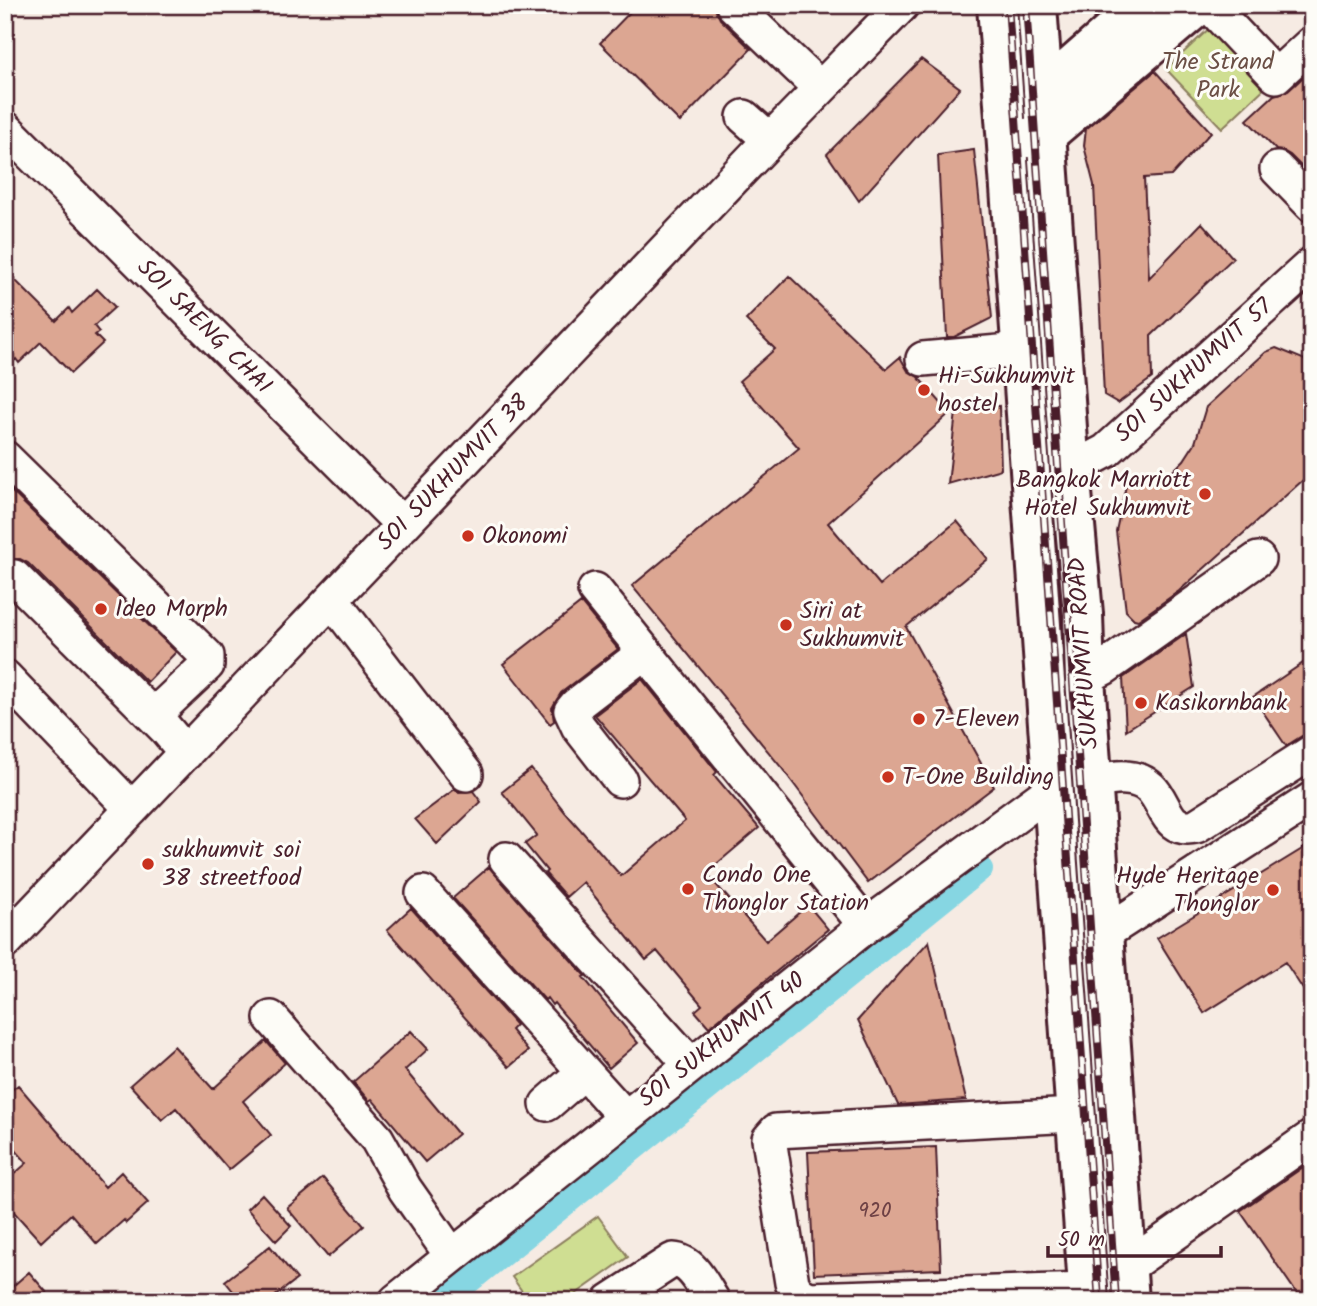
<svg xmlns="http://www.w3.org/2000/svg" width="1317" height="1306" viewBox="0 0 1317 1306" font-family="Kalam,sans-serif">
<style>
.green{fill:#cfde92;stroke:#8c7e5e;stroke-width:2}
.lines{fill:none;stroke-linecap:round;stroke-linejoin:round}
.canal{stroke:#86d6e2;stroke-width:24}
.building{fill:#dca692;stroke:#4a1f2b;stroke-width:2}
.minor-casing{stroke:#4a1f2b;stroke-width:38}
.major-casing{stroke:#4a1f2b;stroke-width:44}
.minor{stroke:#fdfcf7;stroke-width:33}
.major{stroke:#fdfcf7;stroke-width:38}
.rail-casing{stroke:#4a1f2b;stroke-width:8}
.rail{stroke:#fdfcf7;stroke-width:5;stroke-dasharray:16;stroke-linecap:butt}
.poi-dot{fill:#c8321e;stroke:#fdfcf7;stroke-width:2.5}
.labels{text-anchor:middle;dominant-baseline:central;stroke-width:6;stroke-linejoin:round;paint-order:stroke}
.number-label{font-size:21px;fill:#6e4145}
.park-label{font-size:24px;fill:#6b4f45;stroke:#fdfcf7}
.street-label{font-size:24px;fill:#4a1f2b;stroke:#fdfcf7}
.poi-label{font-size:24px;fill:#4a1f2b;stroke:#fdfcf7;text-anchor:start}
</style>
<rect width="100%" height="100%" fill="#f6ebe3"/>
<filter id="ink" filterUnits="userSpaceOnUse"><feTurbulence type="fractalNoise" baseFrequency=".0143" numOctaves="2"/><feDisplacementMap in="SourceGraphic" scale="14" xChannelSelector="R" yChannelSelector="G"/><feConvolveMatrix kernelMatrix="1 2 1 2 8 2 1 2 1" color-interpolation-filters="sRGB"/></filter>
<g filter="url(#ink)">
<path class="green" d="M1214,24L1270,83L1222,128L1166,69Z
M598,1216L628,1257L566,1301H529L512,1277Z"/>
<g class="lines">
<path class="canal" d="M445,1301L981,869"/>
</g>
<path class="building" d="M637,5H714L720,19L751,49L680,122L600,43Z
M921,59L960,88L859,201L827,154Z
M1312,69V177L1290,155L1283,151L1276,150L1247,120L1274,95L1288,91Z
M1155,71L1211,132L1171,176L1144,178L1149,278L1202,223L1233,258L1151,336L1152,378L1118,403L1104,395L1094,185L1084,146L1086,129Z
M974,150L992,318L954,337H947L938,155Z
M789,276L886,369L900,357L908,371L918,377L950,413L828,523L880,585L957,521L988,559L906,627L994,787L868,883L781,767L632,586L799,448L739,381L775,349L746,320Z
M14,279L56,321L69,308L72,313L97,289L115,307L94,326L99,332L95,335L103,343L71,373L41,342L19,363L16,359L5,369V288Z
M1276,348L1303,359L1312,366V472L1179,591L1138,620L1134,619L1126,611L1116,531L1127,481L1158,478L1173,471L1184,460L1195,443L1206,407L1266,352Z
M999,406L1001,469L948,484L956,412Z
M5,485L176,652L147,682L28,563L20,559L5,560Z
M581,603L618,649L561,693L552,708L554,721L550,724L503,664Z
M1186,634L1194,687L1126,730L1123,678Z
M1312,657V733L1302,736L1286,746L1253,697Z
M642,679L717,772L714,775L759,828L706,873L766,941L808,905L828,929L709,1027L695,1011L702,1005L657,951L646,960L583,882L566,897L545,873L547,871L525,844L537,835L502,792L531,769L565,812L621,876L685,821L595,715Z
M455,789L459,792L473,791L481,802L437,844L415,819Z
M1312,843V1003L1285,962L1204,1013L1157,938Z
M489,867L585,976L583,977L638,1043L609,1068L554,1003L552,1005L547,998L545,1000L453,898Z
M411,908L516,1025L511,1030L528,1051L509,1067L387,930Z
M929,941L966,1100L898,1105L858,1020Z
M411,1031L428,1049L405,1070L458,1134L425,1162L372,1099L369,1101L353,1082Z
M266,1041L285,1063L243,1101L271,1135L229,1170L176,1108L162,1120L130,1085L174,1046L213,1089Z
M18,1085L105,1187L121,1172L148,1203L126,1223L124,1220L97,1244L71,1214L41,1242L5,1202V1182L27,1163L5,1138V1095Z
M936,1147L941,1269L814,1274L808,1152Z
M1312,1161V1301H1302L1240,1211Z
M323,1178L364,1226L328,1257L287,1208Z
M262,1194L291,1226L276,1241L247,1209Z
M270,1246L297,1279L269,1301H241L225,1281Z
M29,1272L54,1301H5V1293Z"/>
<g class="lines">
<defs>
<path id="minor" d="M733,5L820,88
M1209,5L1276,76L1312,43
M744,117L770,140
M5,128L403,525
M1277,169L1312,205
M923,359L1021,350
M5,458L207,656V665L153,716
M1070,470L1106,451L1312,264
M5,583L14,577L165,728L186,753
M595,590L866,926
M332,600L466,774
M5,677L132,809
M1085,678L1104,668L1258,559
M620,780L578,726L571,711L576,705L645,652
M1093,782C1103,780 1115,777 1126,778C1172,781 1155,835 1196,826L1312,752
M506,859L691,1065
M423,893L625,1117
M1103,934L1312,799
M5,942L770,140L902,5
M271,1018L377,1139L405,1189L452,1256
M547,1104L584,1072
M1075,1115L776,1131L769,1139L792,1283L797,1292L808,1299L1088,1290
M1127,1267L1312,1137
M396,1301L866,926L1054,788
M610,1301L673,1260C693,1261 703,1286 713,1301"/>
<path id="major" d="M997,5L1089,1301
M1037,5L1070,470L1083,614L1085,678L1129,1301
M1043,92L1142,5
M1027,138L1047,134L1199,5"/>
</defs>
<use href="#minor" class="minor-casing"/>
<use href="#major" class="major-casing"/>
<use href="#minor" class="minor"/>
<use href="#major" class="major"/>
<defs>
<path id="rail" d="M1008,5L1099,1301
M1026,5L1116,1301"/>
</defs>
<use href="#rail" class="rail-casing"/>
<use href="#rail" class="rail"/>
</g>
</g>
<g class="poi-dot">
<circle cx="924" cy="390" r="7"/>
<circle cx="1205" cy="494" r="7"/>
<circle cx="468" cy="536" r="7"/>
<circle cx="101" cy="609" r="7"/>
<circle cx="786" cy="625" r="7"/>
<circle cx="1141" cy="703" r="7"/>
<circle cx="919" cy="719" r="7"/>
<circle cx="888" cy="777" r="7"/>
<circle cx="148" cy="864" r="7"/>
<circle cx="688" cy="889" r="7"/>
<circle cx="1273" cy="890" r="7"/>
</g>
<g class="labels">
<g class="number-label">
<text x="875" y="1211">920</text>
</g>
<g class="park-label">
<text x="1218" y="62">The Strand<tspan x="1218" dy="28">Park</tspan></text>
</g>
<g class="street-label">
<text transform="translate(204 327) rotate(45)">SOI SAENG CHAI</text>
<text transform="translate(1194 371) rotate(-42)">SOI SUKHUMVIT 57</text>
<text transform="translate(453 473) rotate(-46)">SOI SUKHUMVIT 38</text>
<text transform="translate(1084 653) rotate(-94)">SUKHUMVIT ROAD</text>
<text transform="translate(722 1040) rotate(-38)">SOI SUKHUMVIT 40</text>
</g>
<g class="poi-label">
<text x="938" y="376">Hi-Sukhumvit<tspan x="938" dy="28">hostel</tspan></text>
<text x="1191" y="480" text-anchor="end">Bangkok Marriott<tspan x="1191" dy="28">Hotel Sukhumvit</tspan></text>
<text x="482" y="536">Okonomi</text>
<text x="115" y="609">Ideo Morph</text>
<text x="800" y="611">Siri at<tspan x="800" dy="28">Sukhumvit</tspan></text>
<text x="1155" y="703">Kasikornbank</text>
<text x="933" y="719">7-Eleven</text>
<text x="902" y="777">T-One Building</text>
<text x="162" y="850">sukhumvit soi<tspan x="162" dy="28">38 streetfood</tspan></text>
<text x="702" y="875">Condo One<tspan x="702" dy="28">Thonglor Station</tspan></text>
<text x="1259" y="876" text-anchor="end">Hyde Heritage<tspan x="1259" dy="28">Thonglor</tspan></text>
</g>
</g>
<rect width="1317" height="1306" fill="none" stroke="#fdfcf7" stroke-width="28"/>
<rect x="14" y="14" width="1289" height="1278" fill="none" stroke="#4a1f2b" stroke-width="2.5" filter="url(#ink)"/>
<path d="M1048 1246v10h173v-10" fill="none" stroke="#4a1f2b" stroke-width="3.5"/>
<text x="1058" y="1246" font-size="21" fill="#4a1f2b" stroke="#fdfcf7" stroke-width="5" paint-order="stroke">50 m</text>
</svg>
